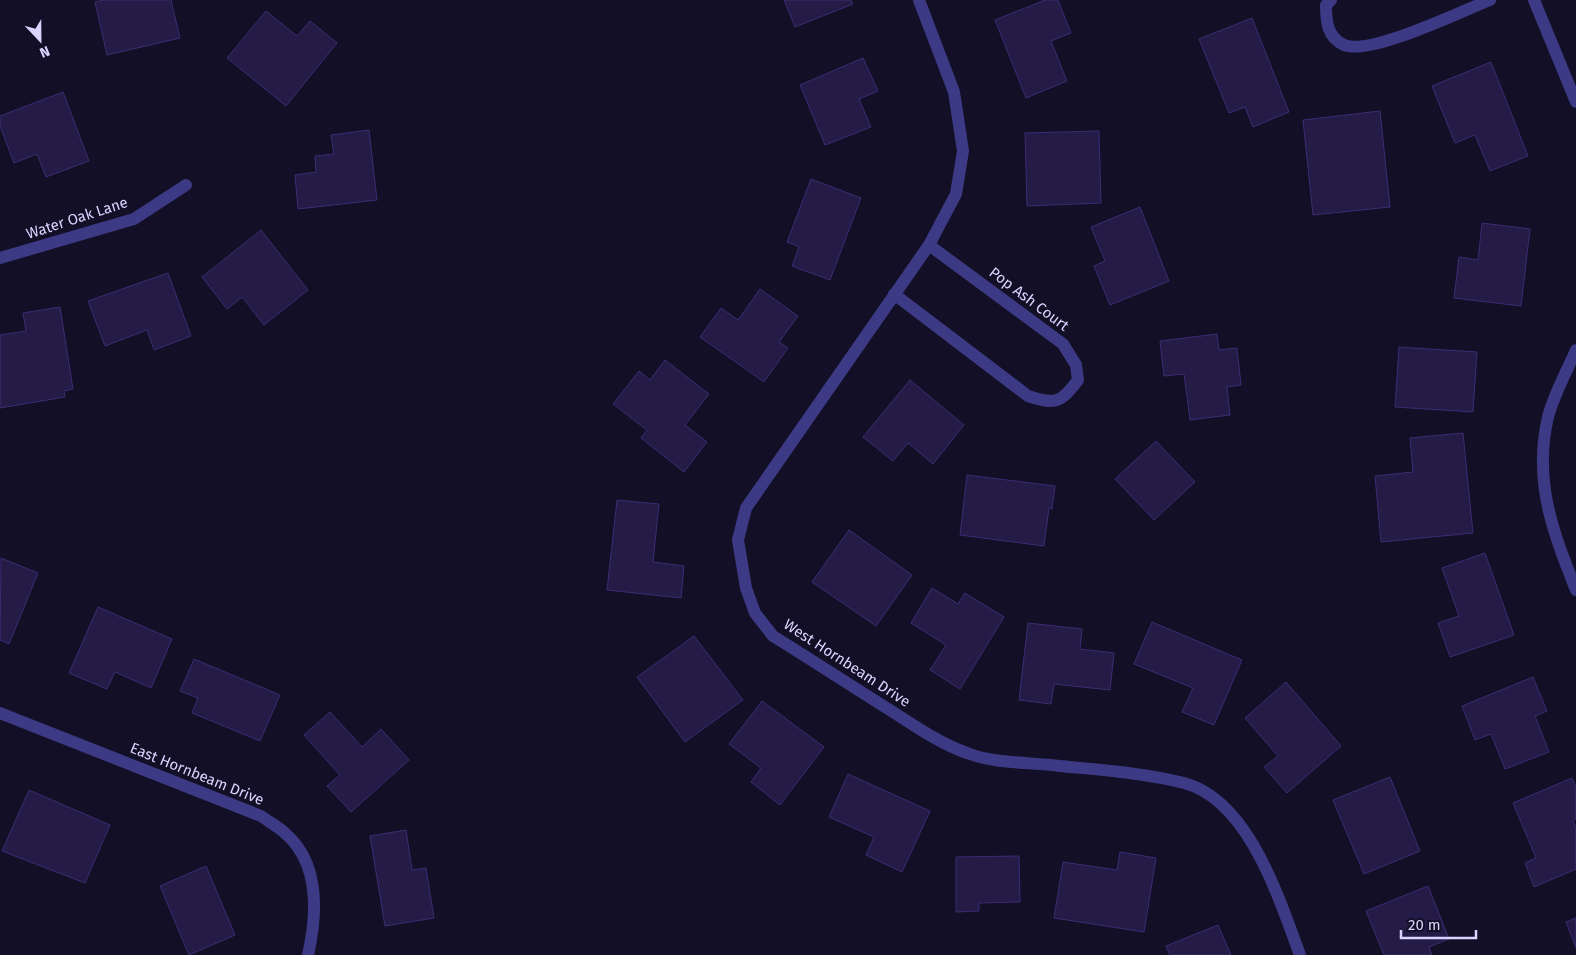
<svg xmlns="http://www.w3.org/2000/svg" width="1576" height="955" viewBox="0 0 1576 955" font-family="'Fira Sans',sans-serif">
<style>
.building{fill:#241b47;stroke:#3b2d73}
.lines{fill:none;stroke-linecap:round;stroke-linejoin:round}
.street{stroke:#3d3a85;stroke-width:12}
.labels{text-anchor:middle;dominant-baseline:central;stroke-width:4;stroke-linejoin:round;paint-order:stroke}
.street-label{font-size:15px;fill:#d9d4ff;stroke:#130f26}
</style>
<rect width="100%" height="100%" fill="#130f26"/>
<path class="building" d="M104,0H171L180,38L107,55L95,2Z
M784,0H851L853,4L795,27Z
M1045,0H1058L1071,33L1051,41L1067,81L1026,98L995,20Z
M266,11L297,36L310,21L337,43L286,106L227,58Z
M1252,18L1289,112L1253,127L1245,107L1229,113L1199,39Z
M863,58L878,91L859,99L871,127L825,145L800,85Z
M1491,62L1528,156L1490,171L1475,135L1455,143L1432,86Z
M63,92L89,161L46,177L37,154L14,163L0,126V116Z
M1380,111L1390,207L1313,215L1303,120Z
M369,130L377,200L298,209L295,175L316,172L315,156L334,154L331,135Z
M1099,131L1101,203L1027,206L1025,133Z
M811,179L861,198L830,280L792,266L799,247L787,242Z
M1140,207L1169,281L1110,305L1094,266L1105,261L1091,227Z
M1482,223L1530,229L1521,306L1454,298L1459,257L1478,260Z
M261,230L308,290L264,325L242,297L227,309L202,277Z
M168,273L191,336L154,350L147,330L105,346L88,301Z
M760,289L798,316L779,342L788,348L764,382L700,337L721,308L738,320Z
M60,307L73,389L64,391L65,397L0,408V335L26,331L23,313Z
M1217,334L1219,350L1237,348L1241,385L1227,387L1230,415L1190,420L1184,374L1164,376L1160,341Z
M1399,347L1477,352L1473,412L1395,407Z
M665,360L709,394L685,425L707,442L684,472L641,438L647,430L613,404L639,371L650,380Z
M910,380L964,425L933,464L908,443L893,461L863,437Z
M1463,433L1473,533L1381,542L1375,476L1413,472L1410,438Z
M1156,441L1195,482L1154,520L1115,479Z
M967,475L1055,486L1052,509L1049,508L1044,546L960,535Z
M617,500L659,504L653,562L684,566L681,598L607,590Z
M849,530L912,575L876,626L812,582Z
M1485,553L1514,635L1450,657L1438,623L1459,616L1442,568Z
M1,558L38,573L9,644L0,640Z
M932,588L958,604L965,593L1004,617L960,689L930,670L946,645L911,623Z
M98,607L172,639L151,688L115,672L107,689L69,673Z
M1152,622L1242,660L1214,725L1182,712L1193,688L1134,664Z
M1028,623L1082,629L1080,649L1114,653L1110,690L1054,684L1051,704L1019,700Z
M694,636L743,700L685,742L637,677Z
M194,659L280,695L260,741L192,713L198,698L180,691Z
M1533,677L1547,711L1535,716L1549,752L1505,769L1491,734L1475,740L1462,706Z
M1286,682L1341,746L1287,793L1264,767L1278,756L1245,718Z
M762,701L824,747L780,805L751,782L761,768L729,744Z
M330,712L362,747L381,729L409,760L351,812L327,786L340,775L304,735Z
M848,774L930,811L902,872L866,855L874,837L829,817Z
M1390,777L1420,851L1364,874L1333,800Z
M1572,778L1576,788V819L1573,821L1576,828V869L1534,887L1525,863L1536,858L1513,803Z
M29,790L110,825L85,883L2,851Z
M406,830L412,870L426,868L434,918L385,926L370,836Z
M1120,852L1156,858L1144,932L1054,918L1063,862L1117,870Z
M1019,856L1020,902L979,903V911L956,912V857Z
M206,866L235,935L189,955L160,886Z
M1428,886L1449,939L1429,947L1432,955H1384L1366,911Z
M1576,918V948L1566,922Z
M1218,925L1231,955H1170L1166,946Z"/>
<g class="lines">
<path class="street" d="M919,0L954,92L963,151L956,194L929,245L746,508L738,540L746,588L755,613L773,636C810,659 847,683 885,707C911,723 938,743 967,753C995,764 1030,762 1060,766C1101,770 1144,773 1184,783C1249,800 1279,899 1300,955
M1331,0L1326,5C1326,21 1327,37 1344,45C1370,56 1462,11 1490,0
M1534,0L1576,102
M0,258L134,219L186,185
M894,294L1028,396C1055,405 1061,403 1078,380L1076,365L1063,344L929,245
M1576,350C1567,371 1554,394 1548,417C1533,481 1553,532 1576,590
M0,713L261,816C269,822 279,827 286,834C320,864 317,915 308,955"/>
</g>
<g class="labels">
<g class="street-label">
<text transform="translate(77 218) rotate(-18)">Water Oak Lane</text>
<text transform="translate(1029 299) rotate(37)">Pop Ash Court</text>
<text transform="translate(847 663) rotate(33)">West Hornbeam Drive</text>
<text transform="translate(197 774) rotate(22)">East Hornbeam Drive</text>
</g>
</g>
<g transform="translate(40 40) rotate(158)" stroke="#130f26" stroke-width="4" paint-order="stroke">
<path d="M0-4L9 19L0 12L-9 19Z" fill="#d9d4ff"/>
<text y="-8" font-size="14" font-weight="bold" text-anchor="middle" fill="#d9d4ff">N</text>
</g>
<path d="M1401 930v8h75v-8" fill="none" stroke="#d9d4ff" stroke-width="2.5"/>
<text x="1408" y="930" font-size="15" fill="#d9d4ff" stroke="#130f26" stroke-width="4" paint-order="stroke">20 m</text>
</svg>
